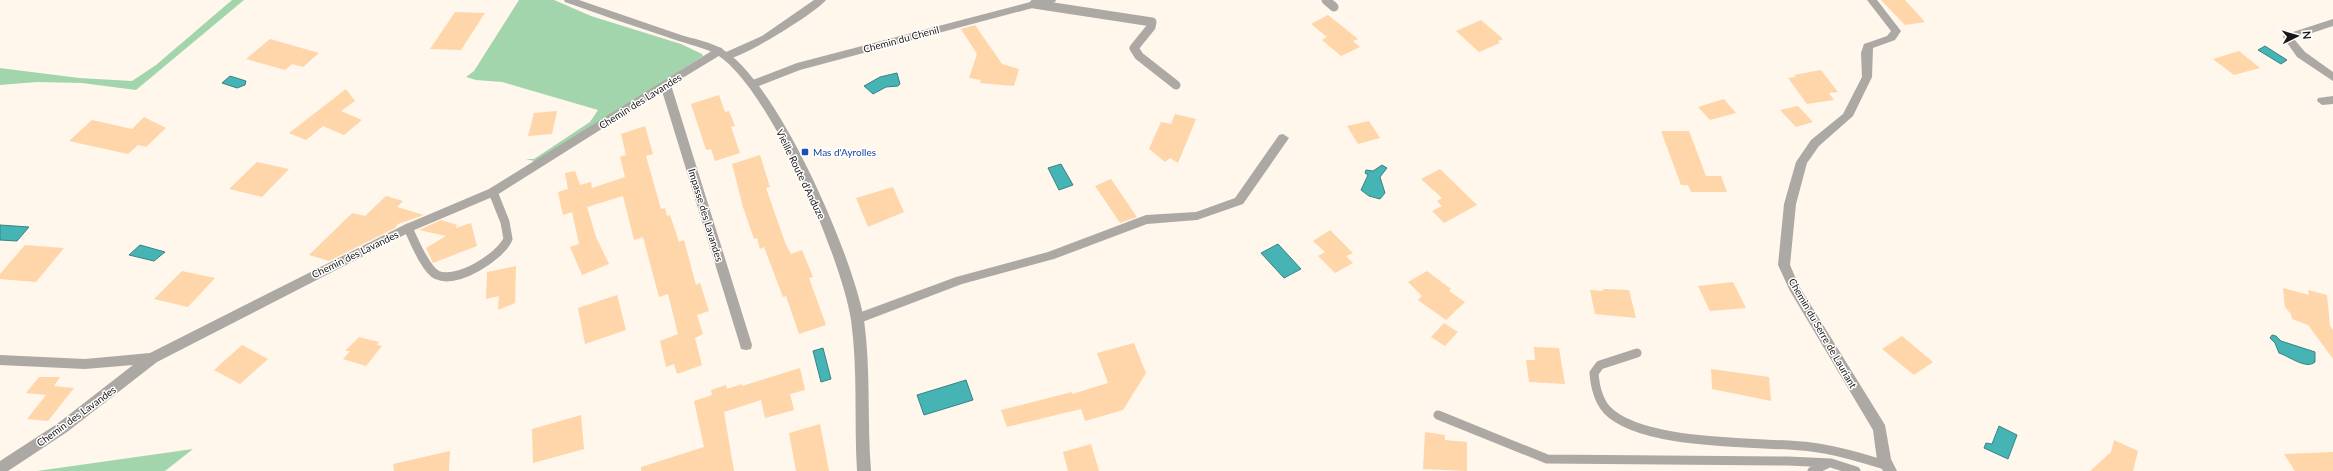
<svg xmlns="http://www.w3.org/2000/svg" width="2333" height="471" viewBox="0 0 2333 471" font-family="Lato,sans-serif">
<style>
.green{fill:#a3d5ad}
.water{fill:#46b3b4;stroke:#398484}
.building{fill:#fed6a9}
.lines{fill:none;stroke-linecap:round;stroke-linejoin:round}
.service{stroke:#aca8a4;stroke-width:9}
.minor{fill:#aca8a4;fill-rule:evenodd}
.tertiary{fill:#aca8a4;fill-rule:evenodd}
.transit-dot{fill:#1a4fb4;stroke:#fff;stroke-width:1.5}
.labels{text-anchor:middle;dominant-baseline:central;stroke-width:3;stroke-linejoin:round;paint-order:stroke}
.street-label{font-size:10px;fill:#1a1714;stroke:#fff}
.transit-label{font-size:10px;fill:#164399;stroke:#fff;text-anchor:start}
</style>
<rect width="100%" height="100%" fill="#fff6ec"/>
<path class="green" d="M232,0H244L136,90L82,83L37,82L0,85V68L79,78L132,81L156,65Z
M519,0H554L591,16L681,44L702,54L703,56L538,162L526,159H534L590,122L598,110L502,82L476,80L466,77L474,71Z
M193,449L165,471H37Z"/>
<path class="water" d="M2265,46L2287,60L2281,64L2258,50Z
M897,73L900,84L898,86L886,87L873,94L864,86L880,77Z
M230,76L246,81L245,85L237,88L222,83Z
M1061,164L1073,185L1059,190L1048,168Z
M1382,165L1387,168L1380,177L1385,193L1380,199L1369,196L1361,190L1368,175L1365,173L1366,170L1373,171Z
M0,225L29,227L17,241L0,240Z
M1278,244L1301,269L1284,278L1261,253Z
M140,245L165,252L154,261L129,255Z
M2272,335L2276,336L2281,341L2315,352V362C2306,370 2289,356 2279,353L2275,343L2270,338Z
M823,348L831,379L821,382L813,351Z
M966,380L973,400L924,415L917,395Z
M1999,426L2017,435L2008,459L1984,448L1986,443L1992,444Z"/>
<path class="building" d="M1881,0H1905L1925,22L1905,25Z
M455,12L485,13L461,50L430,49Z
M1328,15L1358,39L1353,41L1360,47L1341,56L1322,40L1327,37L1311,24Z
M1481,20L1503,39L1498,41L1500,43L1479,52L1456,31Z
M975,25L1002,64L1019,69L1014,86L980,83L981,80L969,78L977,54L961,29Z
M270,39L319,53L303,67L292,64L285,70L246,59Z
M2239,51L2260,68L2234,75L2213,59Z
M1821,70L1838,92L1829,93L1834,100L1807,104L1788,78L1796,77L1794,75Z
M346,89L355,101L341,111L362,120L344,135L323,126L306,140L289,133Z
M719,95L725,112L729,111L735,126L731,127L740,153L715,161L711,149L706,150L691,104Z
M1724,99L1736,113L1710,120L1698,107Z
M1798,106L1813,122L1796,127L1780,110Z
M557,111L552,134L528,136L534,113Z
M1175,114L1196,119L1178,163L1170,158L1165,162L1149,149L1161,122L1171,124Z
M144,117L166,128L146,147L138,145L128,154L69,141L92,120L132,129Z
M1369,121L1380,138L1358,144L1347,126Z
M645,126L653,154L646,156L661,209L665,208L667,216L670,215L679,242L684,240L696,285L700,283L709,311L697,315L703,334L695,338L702,365L677,374L674,364L666,367L660,341L678,334L668,294L659,297L643,237L634,240L623,196L587,207L596,237L609,264L582,275L570,247L579,244L572,212L563,215L558,192L568,189L565,173L575,171L580,185L591,182L592,188L625,177L620,157L626,155L621,134Z
M1661,131H1689L1706,176H1721L1727,192H1691L1688,185H1681Z
M760,155L770,187L766,188L786,245L791,254L802,250L813,277L809,278L826,325L799,334L786,296L783,297L764,247L760,249L757,238L754,239L743,207L732,164Z
M257,162L289,169L262,197L229,189Z
M1440,169L1477,205L1444,223L1432,211L1442,206L1437,201L1442,198L1421,179Z
M1111,179L1137,217L1120,223L1095,186Z
M893,187L904,212L868,227L856,198Z
M386,196L403,201L397,207L424,215L398,224L395,228L329,261L309,255L348,217L353,213L365,216Z
M441,220L457,225L456,228L471,223L477,246L433,263L426,248L446,236L419,230Z
M1330,230L1353,253L1346,256L1353,263L1335,273L1318,256L1325,252L1313,241Z
M25,245L64,248L36,282L0,279V274Z
M516,266L515,303L498,310L499,296L486,299L487,272Z
M182,271L215,278L188,307L154,299Z
M1427,271L1451,289L1449,291L1465,302L1446,320L1418,300L1422,296L1408,282Z
M1733,282L1746,308L1710,311L1698,286Z
M2283,288L2309,295L2308,290L2327,295L2330,326L2333,330V359L2308,325L2292,319L2291,314L2285,307Z
M1603,289L1629,290L1636,318L1595,314L1590,290L1603,291Z
M617,295L626,330L585,344L578,308Z
M1444,323L1458,332L1445,346L1431,337Z
M1902,336L1933,362L1914,375L1882,349Z
M359,337L379,342L377,345L382,346L366,366L343,359L350,351H345Z
M1134,343L1146,373L1123,410L1085,421L1081,409L1007,427L1001,410L1072,392V394L1108,383L1097,353Z
M242,345L268,359L240,384L214,370Z
M1534,347L1559,348L1565,384L1529,382L1526,360H1535Z
M800,368L805,390L790,394L794,410L765,418L761,400L724,412L734,471H641V467L704,447L694,401L712,395L711,390L726,385L727,389L742,384V386Z
M1711,369L1769,377L1771,401L1712,389Z
M39,377H60L54,386L74,388L48,421L27,419L46,395L26,393Z
M581,415L584,449L533,463L532,429Z
M820,424L829,471H796L789,433Z
M1425,432L1445,435V440L1467,442V471L1423,469Z
M2114,440L2138,451L2133,471H2090L2111,452Z
M1091,444L1099,471H1068L1063,452Z
M450,451L449,471H394L393,464Z
M2333,452V471H2295L2284,454Z"/>
<g class="lines">
<path class="service" d="M1326,0L1334,7
M1034,4L1152,22L1151,27L1134,48L1139,56L1176,85
M408,228C414,240 425,269 437,275C457,284 500,257 508,239L505,222L493,192
M1637,353L1600,365L1594,373C1595,386 1598,400 1607,410C1643,447 1761,441 1811,447C1837,450 1863,458 1888,466
M1438,415L1547,459L1788,461L1831,463L1856,471
M1812,471L1827,464"/>
<path class="minor" d="M814,0H826C817,12 737,62 724,59L723,56L724,53L762,36Z
M1038,0H1056L1055,2L800,70L754,88L749,84L750,81L797,63Z
M1867,0H1877L1901,31L1895,40L1873,48L1872,77L1853,116L1819,146L1807,163L1796,204L1790,265L1799,286L1885,425L1891,459L1897,471H1883L1877,460L1873,430L1790,291L1778,265L1784,204L1796,162L1811,140L1843,114L1862,77L1861,53L1864,44L1887,36L1891,31Z
M2333,19V26L2294,39L2305,52L2333,72V81L2297,57L2283,37L2284,35Z
M718,47L722,48L723,51L722,54L671,85L752,345L751,349L746,350L741,349L740,345L662,91L497,195L412,231L157,362L67,432L8,471H0V461L57,424L133,365L85,369L0,365V355L85,359L150,353L404,225L489,189Z
M2333,96V104L2322,105L2317,101L2318,98Z
M1283,134L1289,138L1243,204L1197,220L1147,224L1054,259L962,284L857,324L853,323L851,319L853,315L956,277L1048,252L1146,215L1196,212L1235,198L1279,135Z"/>
<path class="tertiary" d="M564,0H579C613,12 647,23 681,35C694,39 711,42 722,49C778,82 853,256 864,320C871,370 867,421 871,471H857C854,421 858,370 851,320C842,260 768,82 714,53C700,46 682,43 667,37C633,26 599,14 565,2Z"/>
</g>
<rect class="transit-dot" x="801" y="148" width="8" height="8" rx="2"/>
<g class="labels">
<g class="street-label">
<text transform="translate(901 39) rotate(-15)">Chemin du Chenil</text>
<text transform="translate(640 101) rotate(-32)">Chemin des Lavandes</text>
<text transform="translate(801 174) rotate(64)">Vieille Route d'Anduze</text>
<text transform="translate(706 215) rotate(73)">Impasse des Lavandes</text>
<text transform="translate(355 254) rotate(-26)">Chemin des Lavandes</text>
<text transform="translate(1823 333) rotate(60)">Chemin du Serre de Lauriant</text>
<text transform="translate(76 416) rotate(-36)">Chemin des Lavandes</text>
</g>
<g class="transit-label">
<text x="813" y="152">Mas d'Ayrolles</text>
</g>
</g>
<g transform="translate(2297 36) rotate(85)" stroke="#ffffff" stroke-width="3" paint-order="stroke">
<path d="M0-3L7 15L0 10L-7 15Z" fill="#1a1714"/>
<text y="-6" font-size="11" font-weight="bold" text-anchor="middle" fill="#1a1714">N</text>
</g>
</svg>
